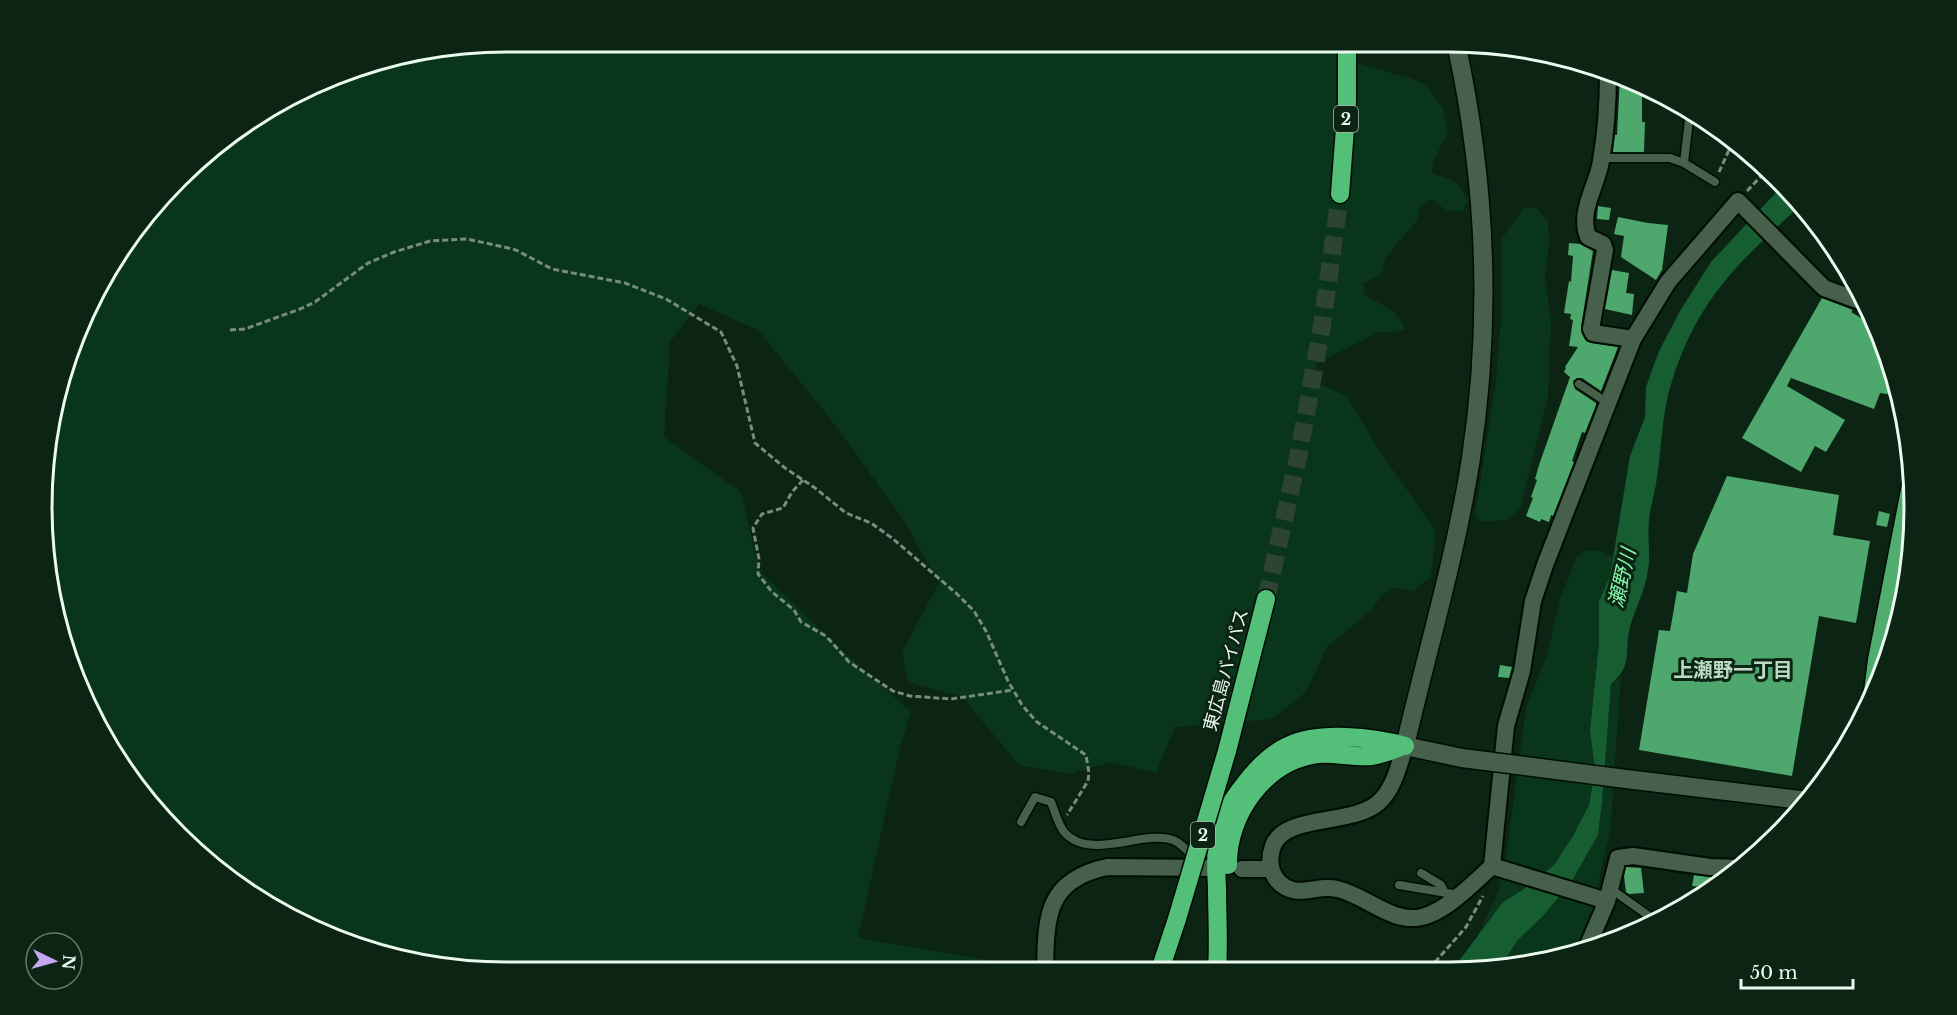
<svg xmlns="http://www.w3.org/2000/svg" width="1957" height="1015" viewBox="0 0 1957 1015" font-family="'Libre Baskerville','Noto Sans JP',serif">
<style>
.green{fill:#09361b}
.water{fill:#165d32}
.building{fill:#4ea76c}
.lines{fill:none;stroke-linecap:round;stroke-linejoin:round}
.motorway-tunnel{stroke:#2d4435;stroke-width:18;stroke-dasharray:18 9;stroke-linecap:butt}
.service-casing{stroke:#000d02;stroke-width:11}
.minor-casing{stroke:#000d02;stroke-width:20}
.tertiary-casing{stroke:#000d02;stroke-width:21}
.trunk-casing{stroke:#000d02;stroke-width:21}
.motorway-casing{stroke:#000d02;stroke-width:21}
.path{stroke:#788c7e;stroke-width:3;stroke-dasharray:6 3;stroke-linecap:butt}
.service{stroke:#46604c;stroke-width:8}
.minor{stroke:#46604c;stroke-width:16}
.tertiary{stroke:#46604c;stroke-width:18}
.trunk{stroke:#50ac6f;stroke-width:18}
.motorway{stroke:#53bf78;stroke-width:18}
.tertiary-bridge-casing{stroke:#000d02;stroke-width:21;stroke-linecap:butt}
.motorway-bridge-casing{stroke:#000d02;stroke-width:21;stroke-linecap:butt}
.tertiary-bridge{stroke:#46604c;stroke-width:18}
.motorway-bridge{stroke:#53bf78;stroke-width:18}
.labels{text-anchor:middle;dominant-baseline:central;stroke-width:6;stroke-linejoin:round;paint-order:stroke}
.shield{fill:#0c2414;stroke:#a8baad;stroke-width:1.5}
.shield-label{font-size:16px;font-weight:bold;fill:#ebfaee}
.street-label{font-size:18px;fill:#ebfaee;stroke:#0c2414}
.water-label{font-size:20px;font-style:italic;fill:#83f7a8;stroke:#0c2414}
.neighbourhood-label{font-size:20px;font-weight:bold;fill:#bcd9c3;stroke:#0c2414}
.rim{fill:none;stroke:#ebfaee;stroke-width:3}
</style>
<rect width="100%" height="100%" fill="#0c2414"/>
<path class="green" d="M508,42L1323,43L1348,61L1410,78L1426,85L1443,109L1448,132L1433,162L1432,173L1456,182L1469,200L1462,211H1447L1432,199L1420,207L1417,220L1386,257L1382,273L1363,284L1365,295C1380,305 1399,310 1405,329L1394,332H1379L1316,364L1319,384L1347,396L1381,453L1436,531L1431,577L1413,591L1394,588L1381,596L1372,610L1327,647L1306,692L1272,719L1175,727L1156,773L1110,762L1069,774L1019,765L962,697L908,682L902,652L939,583L903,519L829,417L758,330L699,304L670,342L664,437L741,492L759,570L834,643L911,712L900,747L858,938L986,960L989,971L477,972L387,957L301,925L178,836L121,766L78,686L43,538L58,387L120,249L224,138L358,67Z
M1525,207L1536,208L1548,222L1549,242L1545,279L1551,320L1548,396L1520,509L1506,520L1482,522L1475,516L1496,382L1502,304V238Z
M1585,551H1601L1613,557L1610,576L1599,602V643L1590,730L1595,770L1589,805L1573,836L1554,865L1524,889L1503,902L1477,937L1498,892L1506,858L1526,708L1548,652L1559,602L1577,556Z
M1621,676L1610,835C1600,862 1600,891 1590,918C1585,930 1578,941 1572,953L1511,969H1499L1517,941L1543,916L1572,881L1598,835L1602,801L1611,684Z"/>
<path class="water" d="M1783,185L1802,204C1740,261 1698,298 1672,381C1661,414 1662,450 1656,484C1654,496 1650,508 1649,520C1647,536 1651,554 1648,570C1646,589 1635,608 1630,627C1624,651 1633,666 1611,684L1602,802L1598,835L1572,881L1543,916L1517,941L1499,969H1453L1503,902L1524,889L1554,865L1573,836L1589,805L1595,770L1590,730L1599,643V602L1610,576L1630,456L1645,417L1646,387L1659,351L1680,311L1711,262Z"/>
<path class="building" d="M1620,77L1642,85V122H1645L1644,152H1613L1615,135H1617Z
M1598,206L1611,208L1609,220L1597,219Z
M1618,217L1648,223L1668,225L1662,270L1656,280L1621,257L1624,236L1614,234Z
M1569,243L1580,244L1593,251L1581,327L1582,334L1586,341L1591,343L1618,347L1601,391L1582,378H1577L1573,381L1575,389L1596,403V405L1585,433L1582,432L1572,461L1574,462L1553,516L1551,515L1549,522L1541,519L1540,522L1526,516L1533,498L1531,497L1537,480L1535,479L1539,465L1570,377L1564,372L1566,368L1565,367L1578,347L1569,346L1573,320L1570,319L1571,314L1564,313L1569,281L1571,282L1573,256L1568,255Z
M1612,270L1629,273L1626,293L1634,294L1632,315L1605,309Z
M1822,298L1853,310L1851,312L1876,327L1890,358L1899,396L1880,393L1874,409L1791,378L1787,386L1845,420L1826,452L1815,446L1801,472L1742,438Z
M1727,476L1839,495L1833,535L1870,541L1856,623L1819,616L1792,776L1639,750L1659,630L1670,631L1677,591L1687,593L1693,554Z
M1879,511L1890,514L1887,527L1876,525Z
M1500,665L1512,667L1509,678L1498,677Z
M1626,867L1641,868L1644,893L1629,894L1626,892L1624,876Z
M1694,875L1709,877L1730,879L1713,888L1692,886Z"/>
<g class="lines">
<path class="motorway-tunnel" d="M1266,599L1299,453L1322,325L1340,194"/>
<defs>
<path id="service" d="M1602,158H1670L1684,163L1715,182
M1684,163L1690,111
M1579,384L1608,403
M1021,822L1035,797L1051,802C1055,812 1058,824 1064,832C1090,862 1144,829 1173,840C1181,843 1188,851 1194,858
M1421,873L1441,885L1444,891
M1399,885L1459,895
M1611,889L1656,921"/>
<path id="minor" d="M1608,72C1608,101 1606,132 1601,161C1597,186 1578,211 1588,237L1603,244L1605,250L1591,329L1593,333L1633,339
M1405,746C1399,765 1394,789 1378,803C1351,826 1284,814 1273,846C1268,859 1270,875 1281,884C1299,899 1317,884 1337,889C1366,895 1391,924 1422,917C1445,912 1475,882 1492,866L1506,726L1522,671L1533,601L1545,565L1633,339L1668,282L1738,201L1824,288L1865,303
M1492,866L1607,901
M1242,869H1271
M1590,948L1588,945L1607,901L1618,858L1633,856L1710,867L1742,868
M1045,970C1046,917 1046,880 1107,867L1209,868"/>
<path id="tertiary" d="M1456,43C1486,180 1492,319 1471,458C1456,555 1427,651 1405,746L1462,758
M1626,779L1809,801"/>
<path id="trunk" d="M1872,700L1877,660L1912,480"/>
<path id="motorway" d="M1340,194L1347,102V43
M1227,751L1266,599
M1228,865C1227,815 1265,761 1317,754C1335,752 1354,758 1372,756C1383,754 1394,749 1404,746
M1160,970L1177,919
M1217,970C1219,942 1217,915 1217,888C1216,868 1215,847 1220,828C1224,812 1234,798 1244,785C1256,769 1271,754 1288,746C1318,731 1374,737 1405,746"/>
</defs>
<use href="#service" class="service-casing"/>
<use href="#minor" class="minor-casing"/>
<use href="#tertiary" class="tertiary-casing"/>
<use href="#trunk" class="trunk-casing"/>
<use href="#motorway" class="motorway-casing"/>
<path class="path" d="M1719,172L1734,139
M1747,191L1767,170
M230,330L245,329L300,309L315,302L368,263L394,252L430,241L467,239L504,247L516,250L552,269L625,283L666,299L721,332L737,366L755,443L785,468L815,488L846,513L871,523L892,538L957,594L974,611L986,631L1008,681L1022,705L1037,722L1086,755L1089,773L1088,781L1067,815
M803,480L792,492L783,508L762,514L753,528L759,559L758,574L772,592L794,610L801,622L826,636L849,662L893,691L910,696L951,699L1013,690
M1429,969L1466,927L1483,896"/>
<use href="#service" class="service"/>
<use href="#minor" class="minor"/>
<use href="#tertiary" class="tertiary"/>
<use href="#trunk" class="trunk"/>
<use href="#motorway" class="motorway"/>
<defs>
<path id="tertiary-bridge" d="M1462,758L1626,779"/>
<path id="motorway-bridge" d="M1177,919L1227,751"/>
</defs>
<use href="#tertiary-bridge" class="tertiary-bridge-casing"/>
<use href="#motorway-bridge" class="motorway-bridge-casing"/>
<use href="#tertiary-bridge" class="tertiary-bridge"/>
<use href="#motorway-bridge" class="motorway-bridge"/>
</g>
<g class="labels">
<g class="shield">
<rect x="1334" y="106" width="24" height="26" rx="4.5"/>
<rect x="1191" y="822" width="24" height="26" rx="4.5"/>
</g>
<g class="shield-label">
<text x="1346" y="119">2</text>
<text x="1203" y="835">2</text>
</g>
<g class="street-label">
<text transform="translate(1226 670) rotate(-75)">東広島バイパス</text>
</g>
<g class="water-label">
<text transform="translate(1622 578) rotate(-77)">瀬野川</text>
</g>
<g class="neighbourhood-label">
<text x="1733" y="670">上瀬野一丁目</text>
</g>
</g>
<path d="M0 0H1957V1015H0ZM507 52H1449A455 455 0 0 1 1904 507V507A455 455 0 0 1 1449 962H507A455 455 0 0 1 52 507V507A455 455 0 0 1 507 52Z" fill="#0c2414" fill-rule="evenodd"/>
<path class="rim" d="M507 52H1449A455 455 0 0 1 1904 507V507A455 455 0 0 1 1449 962H507A455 455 0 0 1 52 507V507A455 455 0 0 1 507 52Z"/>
<g transform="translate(54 961) rotate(95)"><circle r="28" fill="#0c2414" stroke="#657a6b" stroke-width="1.5"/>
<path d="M0-4.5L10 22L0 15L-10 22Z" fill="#c4a7f1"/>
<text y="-9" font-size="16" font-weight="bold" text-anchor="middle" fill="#ebfaee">N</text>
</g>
<path d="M1741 979v9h112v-9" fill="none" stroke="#ebfaee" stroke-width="3"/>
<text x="1750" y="979" font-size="18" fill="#ebfaee" stroke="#0c2414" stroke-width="4.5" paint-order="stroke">50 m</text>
</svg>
